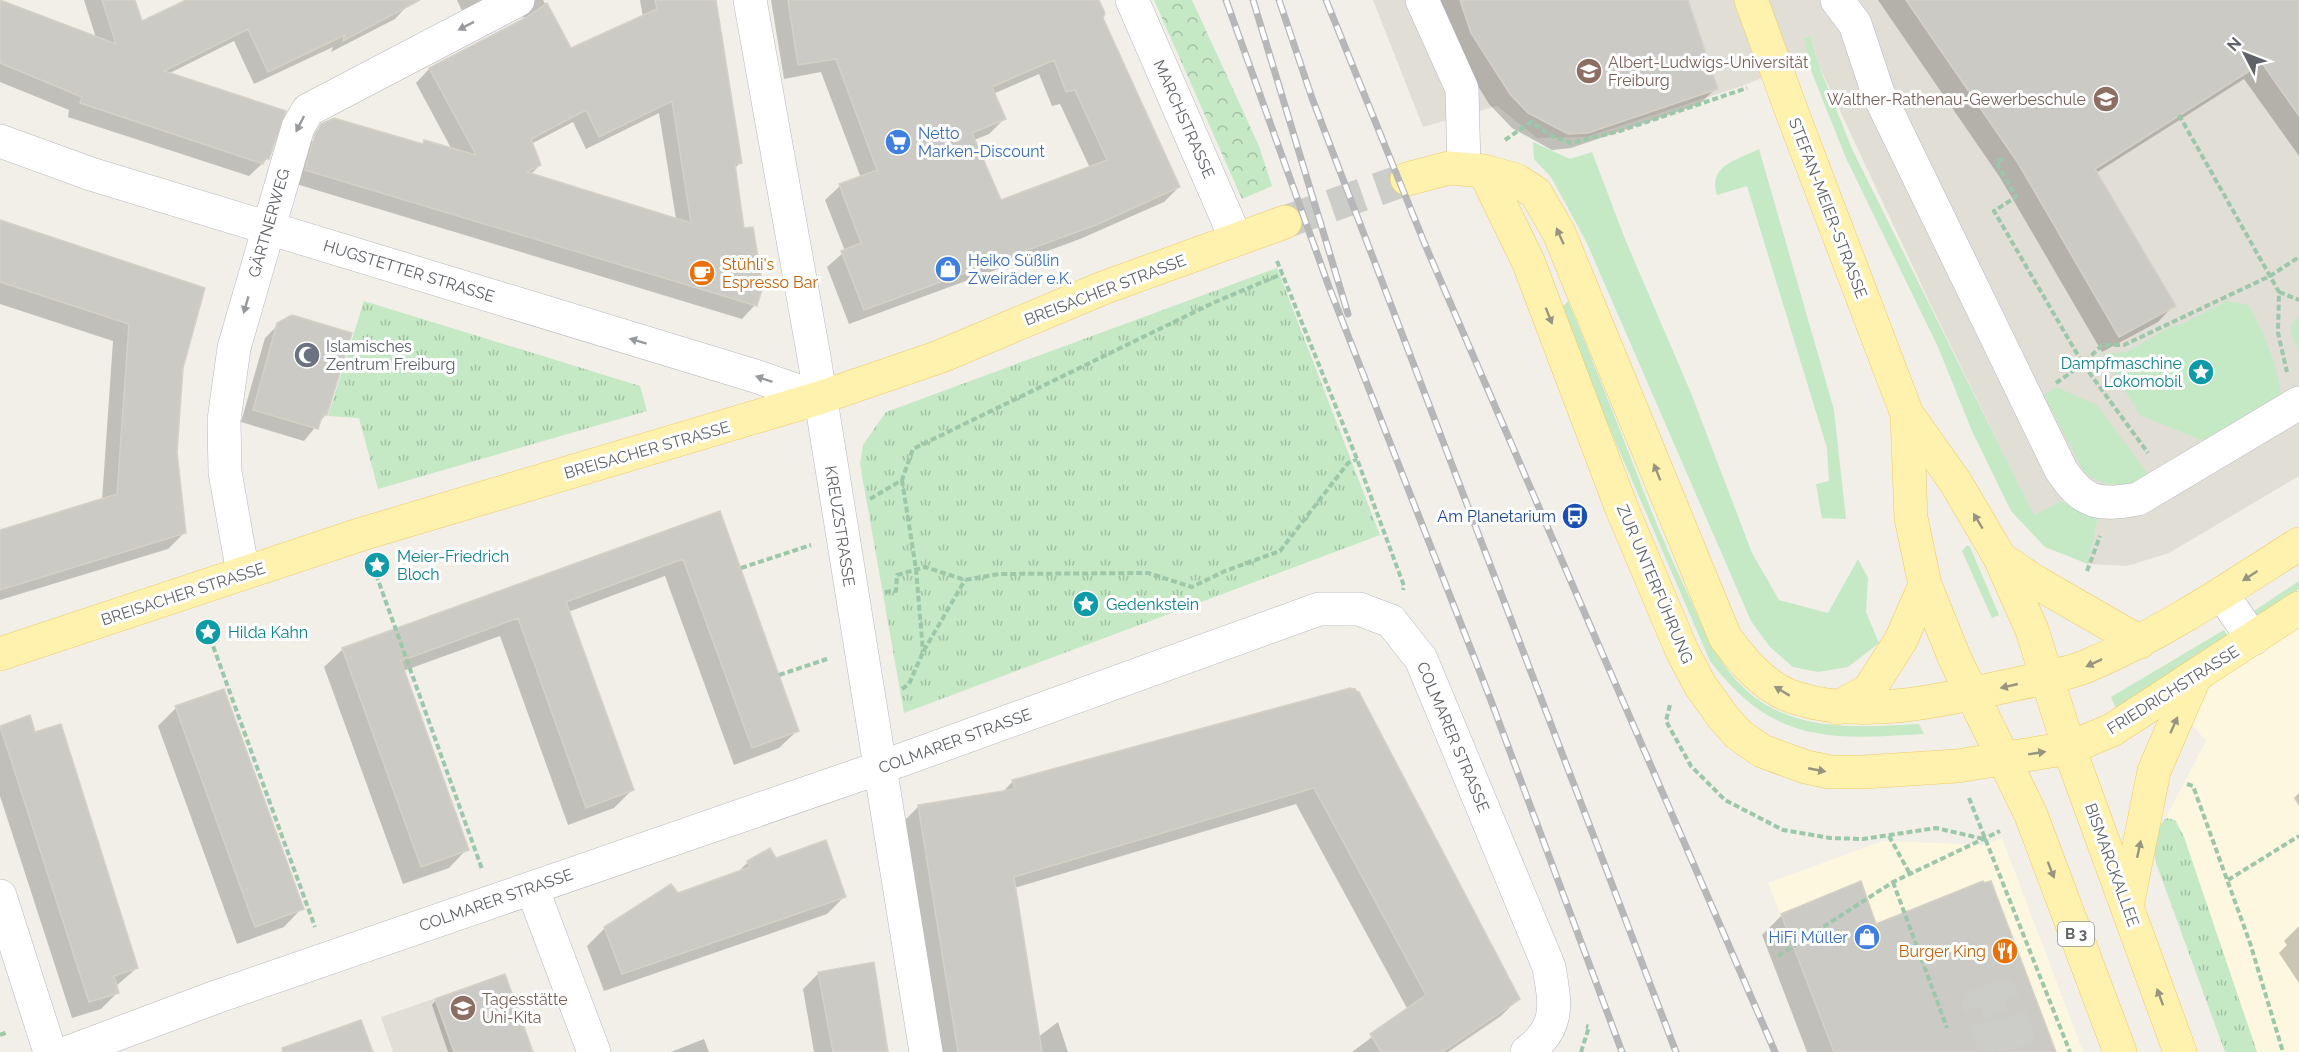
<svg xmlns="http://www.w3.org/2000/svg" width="2299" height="1052" viewBox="0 0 2299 1052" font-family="Raleway,sans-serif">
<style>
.commercial{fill:#fef7e0}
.education{fill:#e1ded6}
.grass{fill:#c5e8c5}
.forest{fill:url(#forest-crowns)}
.park{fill:url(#park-tufts)}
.shadow{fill:#0003;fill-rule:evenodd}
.building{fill:#cccac5;stroke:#d6d1c6;stroke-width:1.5;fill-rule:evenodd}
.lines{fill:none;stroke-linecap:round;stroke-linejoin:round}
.minor-tunnel{stroke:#ccccc8;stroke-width:33;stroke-dasharray:33 16;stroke-linecap:butt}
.major-tunnel{stroke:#ccccc8;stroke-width:33;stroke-dasharray:33 16;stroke-linecap:butt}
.minor-casing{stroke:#b5b8bc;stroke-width:34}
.major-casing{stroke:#f2c960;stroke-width:34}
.path{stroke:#9cc7a9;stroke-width:4;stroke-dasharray:6 3;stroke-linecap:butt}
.minor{stroke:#fff;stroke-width:33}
.major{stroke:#fff2af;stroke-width:33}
.rail-casing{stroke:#b6b7b8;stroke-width:7}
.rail{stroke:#fff;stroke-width:4.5;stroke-dasharray:14;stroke-linecap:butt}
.oneway{fill:#979a9d}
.oneway2{fill:#979581}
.labels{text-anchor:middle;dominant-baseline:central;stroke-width:6;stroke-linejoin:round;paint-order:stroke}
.shield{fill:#fff;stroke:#8f9295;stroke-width:1.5}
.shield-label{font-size:15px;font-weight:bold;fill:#5f6368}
.education-label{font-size:16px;fill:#785e54;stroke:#fff;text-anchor:start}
.street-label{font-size:16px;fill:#5f6368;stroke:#fff}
.shop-label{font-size:16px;fill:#366cbe;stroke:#fff;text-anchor:start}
.food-label{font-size:16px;fill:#c56008;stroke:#fff;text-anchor:start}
.worship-label{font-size:16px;fill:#5b616d;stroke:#fff;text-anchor:start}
.culture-label{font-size:16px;fill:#0d838f;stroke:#fff;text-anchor:start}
.transit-label{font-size:16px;fill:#164399;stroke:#fff;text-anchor:end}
</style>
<defs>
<pattern id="forest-crowns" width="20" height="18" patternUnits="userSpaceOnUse" patternTransform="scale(1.5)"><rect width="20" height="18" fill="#c5e8c5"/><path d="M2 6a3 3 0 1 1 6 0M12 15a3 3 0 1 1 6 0" fill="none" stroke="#a3c0a4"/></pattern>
<pattern id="park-tufts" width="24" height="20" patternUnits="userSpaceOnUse" patternTransform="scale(1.5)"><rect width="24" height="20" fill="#c5e8c5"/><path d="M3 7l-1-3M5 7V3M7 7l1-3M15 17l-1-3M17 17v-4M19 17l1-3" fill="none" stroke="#a3c0a4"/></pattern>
</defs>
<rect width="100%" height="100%" fill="#f1efe8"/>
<path class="commercial" d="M2299,589V1052H2257L2184,837L2176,820L2166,818L2206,741L2158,682L2228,635L2224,630L2254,611L2258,615Z
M2002,838L2083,1052H1834L1768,883L1883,841L1983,845Z"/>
<path class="education" d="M1373,0H2299V476L2169,553L2127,566L2088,564L2098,519L2062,501L2034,516L1928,299L1819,66L1810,36L1804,38L1809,58L1745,85L1586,137L1537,138L1497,106L1423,127Z
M505,974L533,1052H393L381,1017Z"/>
<path class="grass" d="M1810,36L1819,66L1852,149L2034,515L2062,501L2085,514H2096L2098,519L2088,564L2045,547L2011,511L1972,431L1938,347L1846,158L1812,73L1804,38Z
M1533,142L1570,159L1592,152L1625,239L1691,393L1752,553L1779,600L1828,613L1858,559L1868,578L1866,612L1879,643L1848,667L1818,672L1793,667L1770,647L1751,621L1586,241L1551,177L1534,159Z
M1759,149L1834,410L1846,519L1822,518L1816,484L1829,481L1827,448L1747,186L1717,195C1707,165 1738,160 1759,149Z
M1568,301C1590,354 1611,407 1632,461C1648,504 1666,548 1686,590C1704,629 1718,668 1753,696C1801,733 1863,727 1919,724L1924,734C1828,740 1773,743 1710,661L1559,311Z
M2227,301L2249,305C2264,334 2277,363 2281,395L2206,442L2140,415L2102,354L2126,352L2172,326L2180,325Z
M2299,317V352C2293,338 2285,327 2299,317Z
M2056,387L2097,405L2149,475C2129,488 2099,489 2083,470L2044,395Z
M1967,545L1970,547L1999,615L1992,618L1962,551Z
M2299,581V589L2258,616L2254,611Z
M2224,630L2228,636L2116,709L2111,697Z"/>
<path class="forest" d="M1154,0H1192L1259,146L1272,186L1242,199Z"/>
<path class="park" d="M1277,268L1380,535L904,713L860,464L863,445L886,412Z
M364,301L640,386L647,411L378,489L359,418L328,416Z
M2166,818L2175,820L2184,837L2257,1052H2225L2156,863C2152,847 2154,831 2166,818Z"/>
<path class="shadow" d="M84,0H134L141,23L189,0H405L408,5L395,19L331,52L333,47L254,84L234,41L168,74L268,158L249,176L68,117L69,110L0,82V5L4,1L96,38Z
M457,0H491L463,13Z
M517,0H543L571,50L643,17L640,0H714L741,162L734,169L755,305L742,319L293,183L308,139L314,134L310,140L313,142L318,133H315L322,125L421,145L425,141L452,150L416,83L429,69L522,21L524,15ZM659,113L676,219L530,175L540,165L531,144L573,122L586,149Z
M771,0H1097L1102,18L1179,187L1164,202L1080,239L849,324L827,267L845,251L825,200L840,186L861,178L821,72L784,79ZM1039,74L1052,106L1060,104L1090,168L1001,202L974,140L989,134L1004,119L993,94Z
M1439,0H1687L1716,88L1700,104L1571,148L1552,150L1512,128L1489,104L1456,50Z
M1878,0H2299V156L2244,79L2096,173L2174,305L2158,322L2102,352L2001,179Z
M0,221L25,231L182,368L175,452L184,533L168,549L0,600V531L102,500L113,341L0,304Z
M278,325L326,414L304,441L241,422L265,338Z
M719,513L798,730L779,748L734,765L665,576L568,612L632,790L614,808L568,825L500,636L403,671L467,849L449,868L403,884L324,667L343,649Z
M1355,688L1518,999L1501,1016L1448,1052H1352L1408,1010L1296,804L1014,888L1038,1037L1058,1022L1068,1052H938L902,823L919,806L1002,793L1013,781Z
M176,708L302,908L284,927L237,944L158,726Z
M29,717L137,968L116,986L118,992L101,1009L72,1018L0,796V726Z
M2299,793V806L2294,798Z
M775,860L845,896L827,914L604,991L587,946L605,928L678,895L736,874L748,862Z
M1782,915L1875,926L2054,1052H1807L1762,935Z
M2299,926V983L2279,953L2287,945L2284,941Z
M819,973L887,1052H814L803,989Z
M436,1000L531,1052H448L432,1005Z
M704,1039L709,1052H671Z"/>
<path class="building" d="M0,0L116,44L102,0H135L142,21L186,0H420L343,41L345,35L268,72L248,29L164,71L286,111L269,159L265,158L263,164L80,103L82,97L0,63Z
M655,0H716L742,163L735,164L744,228L753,227L763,286L757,306L305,170L315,134L321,124L334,118L423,144L424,140L476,155L429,68L527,17L547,3L571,48L657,9ZM672,101L691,223L527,172L541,165L531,139L586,110L599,137Z
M788,0H1099L1105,13L1103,18L1180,187L1096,225L864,310L841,251L861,243L839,184L877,170L836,59L798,65ZM1054,60L1066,92L1075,90L1107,160L1001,200L972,133L1006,119L992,87Z
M1460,0H1688L1718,89L1588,133L1568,134L1528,113L1510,94L1471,33Z
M1906,0H2299V116L2262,63L2095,169L2176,306L2119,337L2018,163Z
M0,220L205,288L183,368L177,452L186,533L0,590V530L117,494L129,324L0,282Z
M292,315L352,333L327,415L323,414L318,429L253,410L277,323Z
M720,511L799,731L752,748L683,559L566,602L634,790L586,808L518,618L401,661L469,850L421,867L342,648Z
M1350,688L1359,692L1520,999L1442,1052H1381L1370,1034L1426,995L1314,788L1014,877L1042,1052H958L918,805L1015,789L1012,780Z
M224,689L304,909L255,927L175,706Z
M30,715L35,732L61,724L138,968L114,976L119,993L89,1002L0,726Z
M826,840L846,897L622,974L604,927L671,884L678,893L750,867L747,861L770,848L776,858Z
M1861,881L1876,924L1983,881L1984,883L1991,881L2056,1052H1834L1781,914Z
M874,962L888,1052H833L818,972Z
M505,974L533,1052H454L435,999Z
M361,1020L373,1052H283L282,1048Z"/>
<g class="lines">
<path class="minor-tunnel" d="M1997,1052L1979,1004L2002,995L2023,1052"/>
<path class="major-tunnel" d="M1285,222L1407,179"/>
<defs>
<path id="minor" d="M750,0L814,357L926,1052
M1132,0L1236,239
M1422,0L1462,89L1464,168
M1837,0L1855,24L1878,93L2061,470C2084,504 2098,506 2138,499L2299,403
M0,141L91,174L755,376L819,398
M243,573L225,472L224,420L234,348L298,127L308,110L518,0
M2222,594L2253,639
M532,888L594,1052
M0,896L50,1052
M69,1052L216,997L879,768L1319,609H1359L1391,621L1421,659L1549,967C1555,1003 1561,1027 1527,1052"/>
<path id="major" d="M1751,0L1793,115L1907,414L1956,483L2000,558L2032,630L2069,748L2180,1052
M1484,171L1528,261L1622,509L1682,651L1700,685L1723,717L1738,734L1762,751L1806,767L1830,772H1863L1957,766L2069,748L2112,730L2299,608
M1407,179L1449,168L1484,171L1516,180L1536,193L1559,233L1725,637C1743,662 1766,689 1796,698C1864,720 1949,699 2016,684C2039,679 2065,675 2087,666C2162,634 2230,588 2299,544
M1907,414L1911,518L1925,585L1955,659L2031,815L2120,1052
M2000,558L2034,581L2140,642
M0,654L362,534L819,398L939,357L1103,288L1285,222
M1837,708L1869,690L1901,640L1925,585
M2127,906L2154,771L2194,679"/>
</defs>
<use href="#minor" class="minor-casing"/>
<use href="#major" class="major-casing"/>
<path class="path" d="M2179,115L2279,292L2278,333L2287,372
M1505,140L1531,122L1552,136L1571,143L1620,131L1747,88
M2003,159L1996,162L2016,197L1994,211L2083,364L2148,453
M1277,261L1357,459L1404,586L1403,590
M2279,292L2299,300
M2056,383L2083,364L2102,345H2124L2270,276L2299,257
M902,480L916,569L923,652
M870,499L902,480L913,449L1215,302L1282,274
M373,566L482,869
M741,568L811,545
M2087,571L2100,536
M885,592L896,591L897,575L925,567L965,580L999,574L1148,573L1192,587L1225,571L1280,551L1348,463L1357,459
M204,621L315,927
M779,675L827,659
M902,689L909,684L923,652L965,580
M1670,705L1666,721L1691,766L1725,800L1783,830L1830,838L1863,839L1936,828L1984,839
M2187,784L2193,786L2250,943L2283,1052
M1969,798L2070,1052
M1889,836L1910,874
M2228,880L2299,836
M1893,882L1947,1028
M1778,956L1893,882L2000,831
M0,1035L8,1032
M1581,1052L1589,1027L1586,1026"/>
<use href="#minor" class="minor"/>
<use href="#major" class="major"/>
<defs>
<path id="rail" d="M1226,0L1329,287L1490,698L1622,1052
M1253,0L1348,314
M1279,0L1312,98L1676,1052
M1326,0L1426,247L1775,1052"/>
</defs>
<use href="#rail" class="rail-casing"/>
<use href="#rail" class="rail"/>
</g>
<defs><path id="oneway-solid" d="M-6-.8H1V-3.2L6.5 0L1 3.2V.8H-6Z" transform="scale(1.5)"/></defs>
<g class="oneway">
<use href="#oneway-solid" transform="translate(466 26) rotate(153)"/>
<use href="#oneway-solid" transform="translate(300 124) rotate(117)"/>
<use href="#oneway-solid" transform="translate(246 305) rotate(106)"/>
<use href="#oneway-solid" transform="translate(638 341) rotate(-163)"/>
<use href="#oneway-solid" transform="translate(764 379) rotate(-161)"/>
</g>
<g class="oneway2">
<use href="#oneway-solid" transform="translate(1560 236) rotate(-114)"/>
<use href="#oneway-solid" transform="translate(1549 316) rotate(69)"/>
<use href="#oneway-solid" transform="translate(1657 472) rotate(-112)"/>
<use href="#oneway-solid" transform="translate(1978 521) rotate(-121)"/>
<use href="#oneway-solid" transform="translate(2250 576) rotate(147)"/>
<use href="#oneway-solid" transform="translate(2094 663) rotate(155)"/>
<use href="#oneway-solid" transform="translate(2009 686) rotate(167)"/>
<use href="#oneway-solid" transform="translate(1782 691) rotate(-149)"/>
<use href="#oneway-solid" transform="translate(2174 725) rotate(-66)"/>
<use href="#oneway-solid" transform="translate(2037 753) rotate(-9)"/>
<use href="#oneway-solid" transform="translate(1817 770) rotate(11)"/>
<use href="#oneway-solid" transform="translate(2139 849) rotate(-78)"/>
<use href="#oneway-solid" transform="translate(2051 870) rotate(69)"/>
<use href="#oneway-solid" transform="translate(2160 997) rotate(-110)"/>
</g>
<defs>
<symbol id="university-disc" viewBox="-11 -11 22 22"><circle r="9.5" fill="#8d6e63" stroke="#fff"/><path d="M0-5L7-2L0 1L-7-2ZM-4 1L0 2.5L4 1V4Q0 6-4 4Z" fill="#fff"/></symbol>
<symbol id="school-disc" viewBox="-11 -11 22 22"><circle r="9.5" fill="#8d6e63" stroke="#fff"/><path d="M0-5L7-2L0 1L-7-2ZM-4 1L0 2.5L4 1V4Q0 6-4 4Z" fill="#fff"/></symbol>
<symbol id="supermarket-disc" viewBox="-11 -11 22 22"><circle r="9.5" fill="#3f7fe0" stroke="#fff"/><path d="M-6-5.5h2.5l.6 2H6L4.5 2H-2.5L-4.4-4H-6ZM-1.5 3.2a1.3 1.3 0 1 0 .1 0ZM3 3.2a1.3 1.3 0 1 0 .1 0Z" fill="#fff"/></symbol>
<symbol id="shop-disc" viewBox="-11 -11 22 22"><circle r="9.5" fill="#3f7fe0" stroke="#fff"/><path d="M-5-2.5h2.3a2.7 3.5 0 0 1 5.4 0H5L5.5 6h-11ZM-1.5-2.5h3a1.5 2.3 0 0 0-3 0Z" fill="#fff"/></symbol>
<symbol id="cafe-disc" viewBox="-11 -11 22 22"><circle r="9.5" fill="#e8710a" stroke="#fff"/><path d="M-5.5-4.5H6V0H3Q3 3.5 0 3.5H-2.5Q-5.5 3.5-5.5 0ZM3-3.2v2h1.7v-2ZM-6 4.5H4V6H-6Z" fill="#fff"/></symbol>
<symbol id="mosque-disc" viewBox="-11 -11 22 22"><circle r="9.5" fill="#6b7280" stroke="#fff"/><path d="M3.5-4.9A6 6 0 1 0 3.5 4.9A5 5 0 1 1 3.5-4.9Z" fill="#fff"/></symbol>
<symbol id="sight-disc" viewBox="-11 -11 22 22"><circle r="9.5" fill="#0f9aa8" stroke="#fff"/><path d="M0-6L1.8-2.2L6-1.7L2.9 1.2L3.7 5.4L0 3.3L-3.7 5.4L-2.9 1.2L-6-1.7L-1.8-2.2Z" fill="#fff"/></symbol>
<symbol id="bus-disc" viewBox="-11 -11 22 22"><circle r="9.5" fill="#1a4fb4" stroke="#fff"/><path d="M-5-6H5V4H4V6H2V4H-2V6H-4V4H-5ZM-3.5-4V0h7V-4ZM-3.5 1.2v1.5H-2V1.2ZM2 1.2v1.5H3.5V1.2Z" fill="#fff"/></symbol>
<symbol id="restaurant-disc" viewBox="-11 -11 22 22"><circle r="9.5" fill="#e8710a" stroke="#fff"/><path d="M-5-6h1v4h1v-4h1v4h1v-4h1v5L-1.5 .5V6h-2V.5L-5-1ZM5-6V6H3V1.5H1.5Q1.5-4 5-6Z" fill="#fff"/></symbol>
</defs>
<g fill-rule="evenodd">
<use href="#university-disc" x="1574" y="56" width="30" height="30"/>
<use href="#school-disc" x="2091" y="84" width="30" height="30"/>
<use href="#supermarket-disc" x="883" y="127" width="30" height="30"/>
<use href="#shop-disc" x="933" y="254" width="30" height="30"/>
<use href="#cafe-disc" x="687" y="258" width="30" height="30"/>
<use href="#mosque-disc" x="292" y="340" width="30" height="30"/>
<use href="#sight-disc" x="2186" y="357" width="30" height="30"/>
<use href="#bus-disc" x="1560" y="501" width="30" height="30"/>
<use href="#sight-disc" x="362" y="550" width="30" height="30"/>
<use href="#sight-disc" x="1071" y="589" width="30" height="30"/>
<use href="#sight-disc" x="193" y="617" width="30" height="30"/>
<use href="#shop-disc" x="1852" y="922" width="30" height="30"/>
<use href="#restaurant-disc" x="1990" y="936" width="30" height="30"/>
<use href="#school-disc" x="448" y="993" width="30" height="30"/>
</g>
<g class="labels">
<rect class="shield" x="2058" y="922" width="36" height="24" rx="4.5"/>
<g class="shield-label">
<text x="2076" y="934">B 3</text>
</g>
<g class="education-label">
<text x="1608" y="62">Albert-Ludwigs-Universität<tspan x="1608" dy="18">Freiburg</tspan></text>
<text x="2086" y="99" text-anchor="end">Walther-Rathenau-Gewerbeschule</text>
<text x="482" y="999">Tagesstätte<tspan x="482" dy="18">Uni-Kita</tspan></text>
</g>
<g class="street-label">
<text transform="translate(1184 119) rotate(66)">MARCHSTRASSE</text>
<text transform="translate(1828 208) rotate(69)">STEFAN-MEIER-STRASSE</text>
<text transform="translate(269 223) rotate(-74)">GÄRTNERWEG</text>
<text transform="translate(409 271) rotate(17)">HUGSTETTER STRASSE</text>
<text transform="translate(1105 290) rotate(-21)">BREISACHER STRASSE</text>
<text transform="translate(647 450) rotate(-16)">BREISACHER STRASSE</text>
<text transform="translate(840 526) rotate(81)">KREUZSTRASSE</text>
<text transform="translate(1655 584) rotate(67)">ZUR UNTERFÜHRUNG</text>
<text transform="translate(183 594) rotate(-18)">BREISACHER STRASSE</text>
<text transform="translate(2173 690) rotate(-32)">FRIEDRICHSTRASSE</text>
<text transform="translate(1453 737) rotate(67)">COLMARER STRASSE</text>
<text transform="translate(955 741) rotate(-20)">COLMARER STRASSE</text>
<text transform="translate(2112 865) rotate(70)">BISMARCKALLEE</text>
<text transform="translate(496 900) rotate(-19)">COLMARER STRASSE</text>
</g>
<g class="shop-label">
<text x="918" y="133">Netto<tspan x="918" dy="18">Marken-Discount</tspan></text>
<text x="968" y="260">Heiko Süßlin<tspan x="968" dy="18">Zweiräder e.K.</tspan></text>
<text x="1848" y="937" text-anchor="end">HiFi Müller</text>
</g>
<g class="food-label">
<text x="722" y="264">Stühli's<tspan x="722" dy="18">Espresso Bar</tspan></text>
<text x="1986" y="951" text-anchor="end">Burger King</text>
</g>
<g class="worship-label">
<text x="326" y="346">Islamisches<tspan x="326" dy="18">Zentrum Freiburg</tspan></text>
</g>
<g class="culture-label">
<text x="2182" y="363" text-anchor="end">Dampfmaschine<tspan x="2182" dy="18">Lokomobil</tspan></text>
<text x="397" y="556">Meier-Friedrich<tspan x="397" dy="18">Bloch</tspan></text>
<text x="1106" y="604">Gedenkstein</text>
<text x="228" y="632">Hilda Kahn</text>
</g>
<g class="transit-label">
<text x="1556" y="516">Am Planetarium</text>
</g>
</g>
<g transform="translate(2245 54) rotate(312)" stroke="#ffffff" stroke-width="4.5" paint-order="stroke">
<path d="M0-4.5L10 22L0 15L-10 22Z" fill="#5f6368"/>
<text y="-9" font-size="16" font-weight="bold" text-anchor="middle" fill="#5f6368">N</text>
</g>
</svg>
